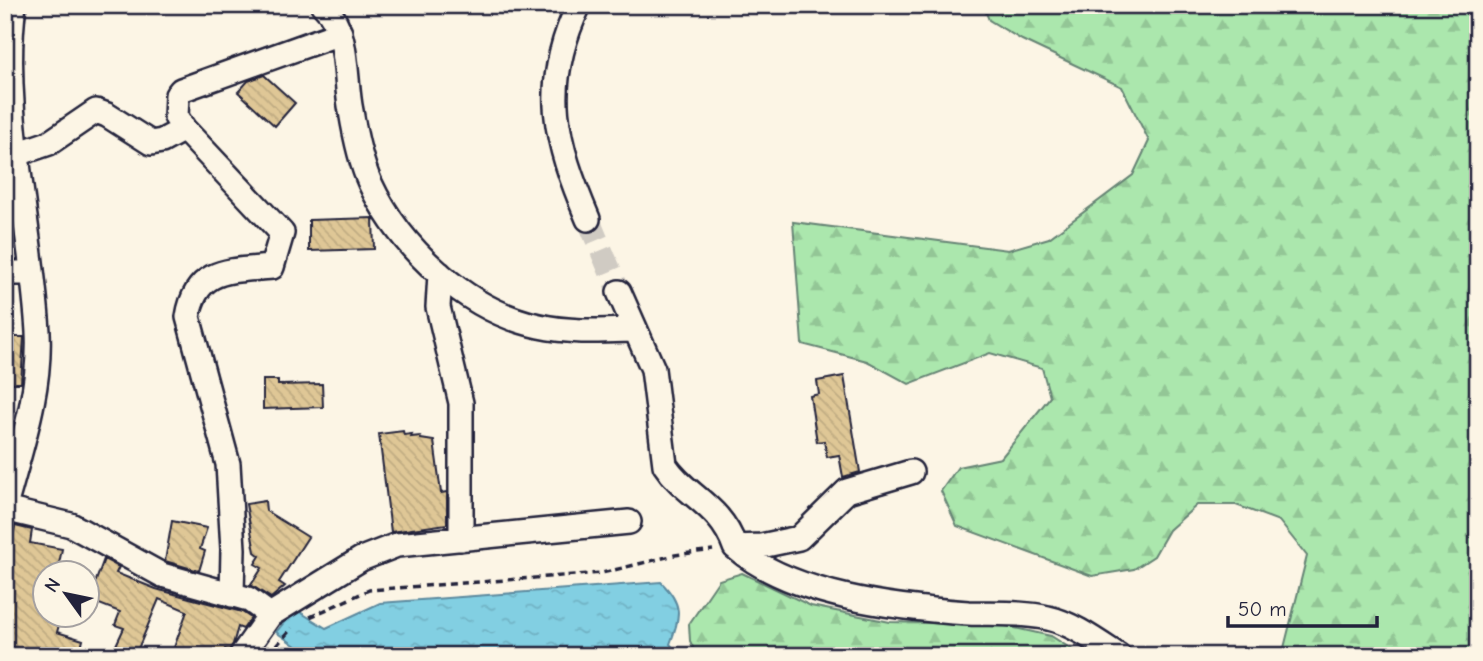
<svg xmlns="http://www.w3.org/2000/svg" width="1483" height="661" viewBox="0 0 1483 661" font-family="'Comic Neue',sans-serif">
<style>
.forest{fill:url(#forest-firs);stroke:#668474;stroke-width:2}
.water{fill:url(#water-ripples);stroke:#5c8a9f;stroke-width:2}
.building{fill:url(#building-back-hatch);stroke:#22223b;stroke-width:2}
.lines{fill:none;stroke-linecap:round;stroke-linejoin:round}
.minor-tunnel{stroke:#d0cbc3;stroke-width:23;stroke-dasharray:23 11;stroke-linecap:butt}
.minor-casing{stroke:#22223b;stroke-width:28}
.path{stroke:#22223b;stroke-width:3.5;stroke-dasharray:7 5;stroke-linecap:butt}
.minor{stroke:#fcf5e5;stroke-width:23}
</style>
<defs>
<pattern id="forest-firs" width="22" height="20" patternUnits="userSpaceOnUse" patternTransform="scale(1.75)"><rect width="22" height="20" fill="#abe7ad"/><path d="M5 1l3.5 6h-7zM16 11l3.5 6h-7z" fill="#93c696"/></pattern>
<pattern id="water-ripples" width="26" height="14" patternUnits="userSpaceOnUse" patternTransform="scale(1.75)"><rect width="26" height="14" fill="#82cfe2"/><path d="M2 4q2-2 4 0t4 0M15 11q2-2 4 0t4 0" fill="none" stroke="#70b1c3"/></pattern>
<pattern id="building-back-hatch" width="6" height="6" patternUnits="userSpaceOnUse" patternTransform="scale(1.75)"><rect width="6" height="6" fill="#dfc796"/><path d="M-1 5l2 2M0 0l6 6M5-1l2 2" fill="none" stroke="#bfab82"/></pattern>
</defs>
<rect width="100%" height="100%" fill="#fcf5e5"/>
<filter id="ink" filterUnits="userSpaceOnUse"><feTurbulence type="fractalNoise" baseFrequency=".0143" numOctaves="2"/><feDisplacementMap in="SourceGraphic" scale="14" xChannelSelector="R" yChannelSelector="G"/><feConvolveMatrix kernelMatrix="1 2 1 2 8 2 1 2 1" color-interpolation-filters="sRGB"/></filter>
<g filter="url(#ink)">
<path class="forest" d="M983,5H1478V656H1282L1307,556L1279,521L1236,505H1197L1169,530L1154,556L1134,569L1092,576L957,526L941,491L958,467L1001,458L1050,397L1042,368L990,353L909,384L867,361L802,344L793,222L1008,250L1049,238L1133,175L1149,141L1122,87L1022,40L989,20Z
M742,573L811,606L890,622L1001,625L1051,636L1082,656H697L690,641L689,624L719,580Z"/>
<path class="water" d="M661,582C683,604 681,616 670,644L680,656H310L276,632L295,609L326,628L380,603Z"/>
<path class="building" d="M264,75L295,103L275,126L238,92L248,81Z
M373,218L374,249L309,251V220Z
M5,337H24L21,383H5Z
M844,376L860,472L843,477L839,455L827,457L824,441L817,442L810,396L819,394L817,381Z
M263,380H278V385L322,384L323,407L263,409Z
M403,431L404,435L412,434L411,437L420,436L421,439L434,441L441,493L447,492V524L391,532L379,434Z
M265,501L266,511L308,537L279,582L285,586L271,598L251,585L262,568L255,564L260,556L255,552L246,504Z
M172,521L207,528L200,549L205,551L199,571L165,561Z
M15,526L32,530L30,543L62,549L57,573H46V615H62L57,632L83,640L79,656H42L5,645V568Z
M104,559L119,567L116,573L156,589L242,612L251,618L243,629L238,627L233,644L229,650L225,649L222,656H171L187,611L159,599L135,656H111L124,628L115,625L120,612L89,600Z"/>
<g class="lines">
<path class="minor-tunnel" d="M588,219L619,292"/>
<defs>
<path id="minor" d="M14,5C0,109 32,228 38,332C41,391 21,447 6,503L9,510L71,525L162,575L248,599L270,615
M323,5C350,30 344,78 351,111C355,135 360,161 370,183C400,248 467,311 539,326C571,333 602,331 634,330
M579,5C540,86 555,141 588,219
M14,155L49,143L96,111L107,115L151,143L162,141L184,129
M5,273H29
M440,274L438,307L461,403V539
M619,292L653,369L665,465C686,497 720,504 735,547L761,546L799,538L847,491L911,472
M735,547C791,596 896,608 968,613C994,614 1023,612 1048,618C1072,623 1099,643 1119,656
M232,595L233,549L228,464L188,317C196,267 230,271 272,267L282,233L184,129L176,117L177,95L181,90L340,33
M241,656L270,615L361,559L397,545L629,522"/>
</defs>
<use href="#minor" class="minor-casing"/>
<path class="path" d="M310,617L369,590L602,573L675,555L713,550
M276,646L292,628
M269,649L287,656"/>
<use href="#minor" class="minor"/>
</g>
</g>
<rect width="1483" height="661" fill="none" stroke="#fcf5e5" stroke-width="28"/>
<rect x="14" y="14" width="1455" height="633" fill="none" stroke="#22223b" stroke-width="2.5" filter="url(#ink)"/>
<g transform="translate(66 594) rotate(303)"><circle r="33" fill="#fcf5e5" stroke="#a5a1a1" stroke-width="2"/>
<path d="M0-5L12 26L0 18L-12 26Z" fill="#22223b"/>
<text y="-10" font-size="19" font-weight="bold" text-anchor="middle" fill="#22223b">N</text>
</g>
<path d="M1228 616v10h149v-10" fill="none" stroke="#22223b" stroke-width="3.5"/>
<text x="1238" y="616" font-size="21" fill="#22223b" stroke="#fcf5e5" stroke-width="5" paint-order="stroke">50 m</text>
</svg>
